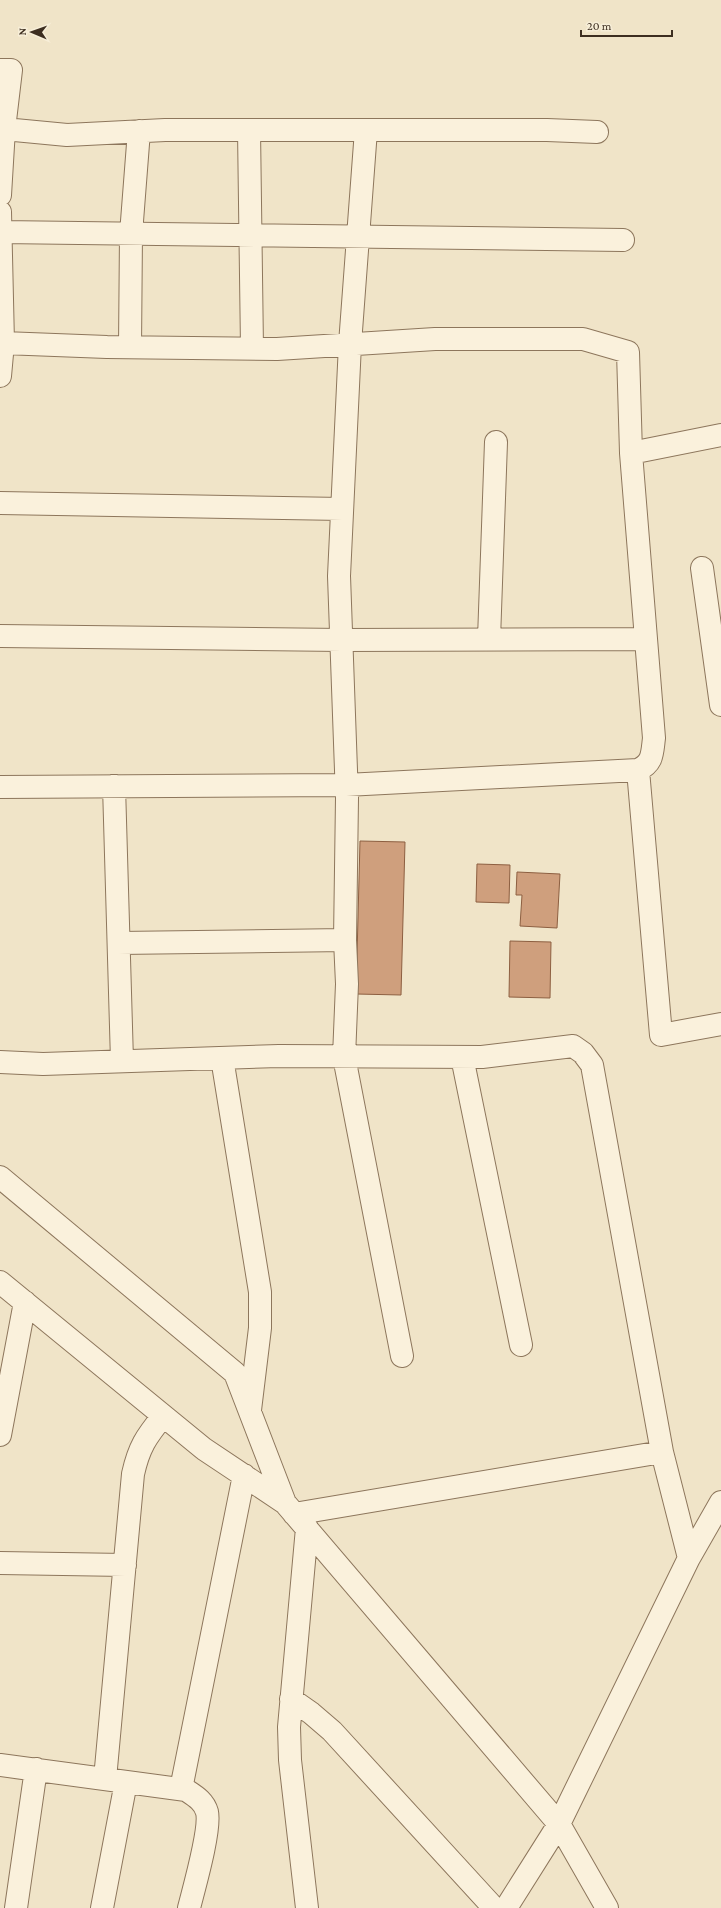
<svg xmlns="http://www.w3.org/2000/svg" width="721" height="1908" viewBox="0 0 721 1908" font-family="'Crimson Pro',serif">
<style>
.building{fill:#cf9f7d;stroke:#8d5f41}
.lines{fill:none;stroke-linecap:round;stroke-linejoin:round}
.street-casing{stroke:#8d765c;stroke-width:24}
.street{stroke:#faf1dc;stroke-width:22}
</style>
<rect width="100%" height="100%" fill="#f0e4c8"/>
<path class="building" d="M360,841L405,842L401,995L356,994Z
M477,864L510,865L509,903L476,902Z
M517,872L560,874L557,928L520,926L522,895H516Z
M510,941L551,942L550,998L509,997Z"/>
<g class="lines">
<defs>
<path id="street" d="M0,70H11L4,129L0,195
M4,129L67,135L165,130H547L597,132
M249,130L252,348
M366,130L350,344L339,576L347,798L345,940L347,984L344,1057L402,1356
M0,212L3,343L0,376
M1,232L623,240
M3,343L107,347L277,349L435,339H583L628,352L631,453L721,435
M130,347L131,234L139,131
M0,503L342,509
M702,568L721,705
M0,636L342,640L646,639
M489,639L496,442
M638,770L661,1035L721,1024
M114,786L122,1061
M0,787L346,785L638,770C653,763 652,754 654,738L631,453
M119,943L345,940
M462,1057L521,1345
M222,1058L260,1292V1328L250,1410
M0,1062L43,1064L279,1056L482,1057L573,1046L583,1053L592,1065L662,1452L689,1558
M0,1177L235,1373L285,1503
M0,1282L204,1449L285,1503L559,1824L607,1908
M0,1435L25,1302
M294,1514L662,1452
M307,1528L289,1727L290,1760L307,1908
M0,1563L125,1565
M291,1699L311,1713L332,1731L494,1908
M0,1765L186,1790C195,1796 204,1801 207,1812C211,1829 194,1888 189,1908
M105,1779L133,1474C139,1447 146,1437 163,1416
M181,1789L244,1475
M16,1908L36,1769
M102,1908L126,1782
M506,1908L559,1824L689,1558L721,1502"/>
</defs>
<use href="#street" class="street-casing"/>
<use href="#street" class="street"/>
</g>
<g transform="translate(32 32) rotate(272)" stroke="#f7eed8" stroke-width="3" paint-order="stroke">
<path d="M0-3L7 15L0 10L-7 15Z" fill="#3d2e20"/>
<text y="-6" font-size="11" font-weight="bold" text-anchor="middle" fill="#3d2e20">N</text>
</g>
<path d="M581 30v6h91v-6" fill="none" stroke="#3d2e20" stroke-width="2"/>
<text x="587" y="30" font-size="12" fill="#3d2e20" stroke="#f7eed8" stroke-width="3" paint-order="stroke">20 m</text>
</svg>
